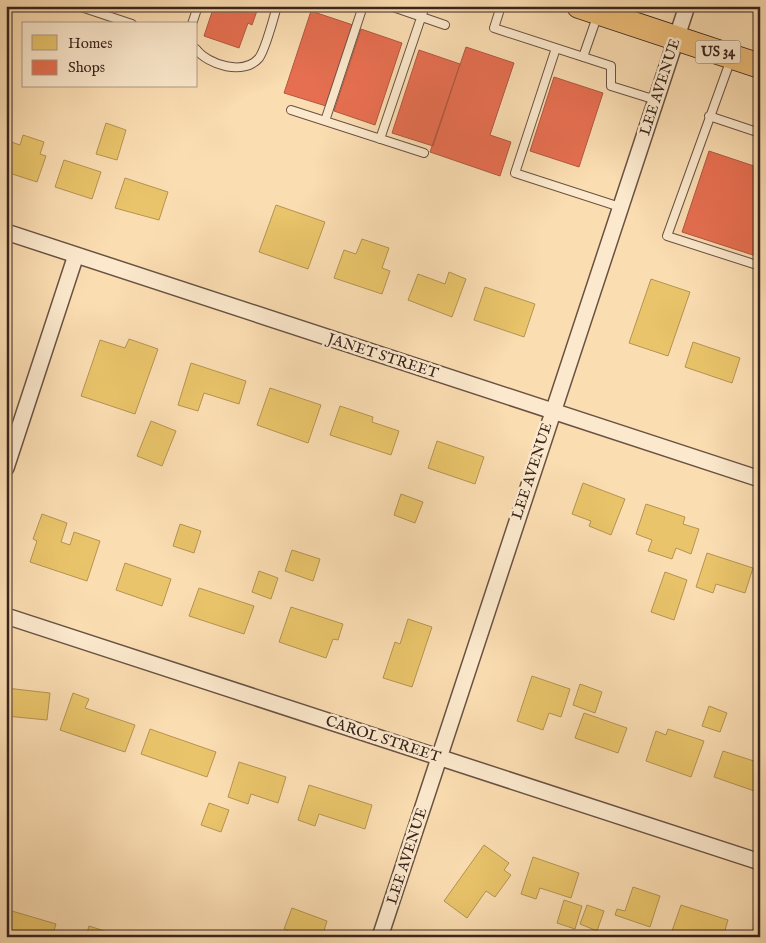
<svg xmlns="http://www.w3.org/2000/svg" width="766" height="943" viewBox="0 0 766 943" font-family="'IM FELL English',serif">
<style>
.homes{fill:#e9c46a;stroke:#b49453}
.shops{fill:#e76f51;stroke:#b25841}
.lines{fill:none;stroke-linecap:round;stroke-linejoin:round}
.lane-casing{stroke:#695242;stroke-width:10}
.street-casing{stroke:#695242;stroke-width:18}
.primary-casing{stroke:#38241d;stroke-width:26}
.lane{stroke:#fce9cd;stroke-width:8}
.street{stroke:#fce9cd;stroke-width:15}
.primary{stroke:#eebe79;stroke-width:24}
.labels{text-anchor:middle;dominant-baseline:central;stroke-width:5;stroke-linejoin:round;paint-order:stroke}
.shield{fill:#fce9cd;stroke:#735f52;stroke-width:1}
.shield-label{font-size:14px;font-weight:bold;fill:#38241d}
.street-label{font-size:15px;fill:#38241d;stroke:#fce9cd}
</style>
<rect width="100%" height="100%" fill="#fbddb2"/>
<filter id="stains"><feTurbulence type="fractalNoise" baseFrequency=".004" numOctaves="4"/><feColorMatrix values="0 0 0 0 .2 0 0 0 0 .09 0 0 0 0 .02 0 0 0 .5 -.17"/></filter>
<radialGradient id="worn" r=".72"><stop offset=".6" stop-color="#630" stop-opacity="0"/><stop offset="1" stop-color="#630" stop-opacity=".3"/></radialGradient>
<path class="homes" d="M106,123L126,130L117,160L96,154Z
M23,135L44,142L40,154L46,156L37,182L6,172V140L20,145Z
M64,160L101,172L92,199L55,187Z
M125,178L168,192L159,220L115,208Z
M276,205L325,222L308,269L259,252Z
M362,239L389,248L382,268L390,271L382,294L334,278L344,250L356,254Z
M449,272L466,279L452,317L408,300L418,274L445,284Z
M651,279L690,292L668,356L629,343Z
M485,287L535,304L524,337L474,320Z
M129,339L158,349L135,414L81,396L100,340L125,348Z
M693,342L740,358L732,383L685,367Z
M191,363L246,381L239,404L204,393L198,411L178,405Z
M270,388L321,405L308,443L257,425Z
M760,390V407L755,405Z
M340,406L373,417L372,422L399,431L391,455L330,435Z
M151,421L176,431L162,466L137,456Z
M437,441L484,457L475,484L428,468Z
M583,483L625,499L611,535L589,526L591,521L572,514Z
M401,494L423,502L415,523L394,515Z
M646,504L685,517L683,524L699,529L691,554L676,548L672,559L648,551L652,540L636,534Z
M42,514L67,523L61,542L70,545L74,532L100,541L87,581L30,562L37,541L33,539Z
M180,524L201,531L194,553L173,546Z
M292,550L320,559L313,581L285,571Z
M707,553L753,568L745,593L716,584L713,593L696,587Z
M125,563L171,579L162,606L116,590Z
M259,571L278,578L271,599L252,592Z
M665,572L687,580L674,620L651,612Z
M199,588L254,606L244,634L189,616Z
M291,607L343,624L338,640L333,639L326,658L279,642Z
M408,619L432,627L412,687L383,678L395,642L400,644Z
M532,676L570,689L561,717L549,713L543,730L517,721Z
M580,684L602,692L595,713L573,705Z
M6,688L50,693L47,720L6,716Z
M73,693L89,699L85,708L135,725L125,752L60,730Z
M709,706L727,713L720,732L702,726Z
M584,713L627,728L618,753L575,738Z
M150,729L216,752L207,777L141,754Z
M668,729L704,741L691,777L646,761L656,731L666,735Z
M723,751L760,763V793L714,777Z
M239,762L286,777L278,803L251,794L248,804L228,797Z
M309,785L372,805L365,829L319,814L315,826L298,820Z
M209,803L229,810L221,832L201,825Z
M484,845L509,863L504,870L511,875L495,897L486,891L467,918L444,901Z
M533,857L579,873L571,898L540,888L536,899L521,894Z
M633,887L660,896L650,927L615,915L617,909L625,911Z
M564,900L582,906L575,929L557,923Z
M587,905L604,911L597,931L580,924Z
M681,905L728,920L723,937H689L672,931Z
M292,908L327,921L322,937H305L284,929Z
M12,911L56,924L52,937H6Z
M89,926L123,937H86Z
M754,927L760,929V937H751Z
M169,931L186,937H167Z"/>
<path class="shops" d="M214,6L258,8L252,25L248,23L239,48L204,36Z
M311,11L353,25L326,106L284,93Z
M361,29L402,43L375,125L334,111Z
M466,47L514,63L490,135L511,142L500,176L430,152Z
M419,50L460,64L433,146L392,133Z
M554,77L603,93L579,167L530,151Z
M709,151L760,168V243L756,256L682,232Z"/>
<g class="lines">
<defs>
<path id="lane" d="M78,6L132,24
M390,6L445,25
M501,6L494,28L611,66V86L656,100
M192,24L198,6
M556,48L515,173L620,207
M196,49C208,65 244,76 259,58C265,50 274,17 277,6
M583,57L598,14
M731,59L667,236L760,266
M291,110L424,153
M709,116L760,133
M325,121L363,6
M380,139L425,6"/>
<path id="street" d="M6,232L760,479
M6,468L76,255
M6,616L760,862
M380,937L687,6"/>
<path id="primary" d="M579,6L760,66"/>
</defs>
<use href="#lane" class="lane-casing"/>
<use href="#street" class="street-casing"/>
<use href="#primary" class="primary-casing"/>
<use href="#lane" class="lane"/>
<use href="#street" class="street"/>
<use href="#primary" class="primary"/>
</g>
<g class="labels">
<rect class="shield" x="695.5" y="40.5" width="45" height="23" rx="4"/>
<g class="shield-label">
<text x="718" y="52">US 34</text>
</g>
<g class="street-label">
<text transform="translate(660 87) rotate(-72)">LEE AVENUE</text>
<text transform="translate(383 356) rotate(18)">JANET STREET</text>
<text transform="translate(532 471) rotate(-72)">LEE AVENUE</text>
<text transform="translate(383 739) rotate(18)">CAROL STREET</text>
<text transform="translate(407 856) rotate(-72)">LEE AVENUE</text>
</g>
</g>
<rect width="766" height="943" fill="none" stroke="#fbddb2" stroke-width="25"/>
<rect x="8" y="8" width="751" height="928" fill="none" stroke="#38241d" stroke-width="2.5"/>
<rect x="12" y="12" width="741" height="918" fill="none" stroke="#38241d"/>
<rect x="22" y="22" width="175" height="65" fill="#fce9cd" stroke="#ae9a87"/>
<rect x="32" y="35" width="25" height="15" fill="#e9c46a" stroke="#ae9a87"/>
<text x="68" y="48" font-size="15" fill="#38241d">Homes</text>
<rect x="32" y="60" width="25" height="15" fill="#e76f51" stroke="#ae9a87"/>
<text x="68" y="72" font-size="15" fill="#38241d">Shops</text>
<rect width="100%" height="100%" filter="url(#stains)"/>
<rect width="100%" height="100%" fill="url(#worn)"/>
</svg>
